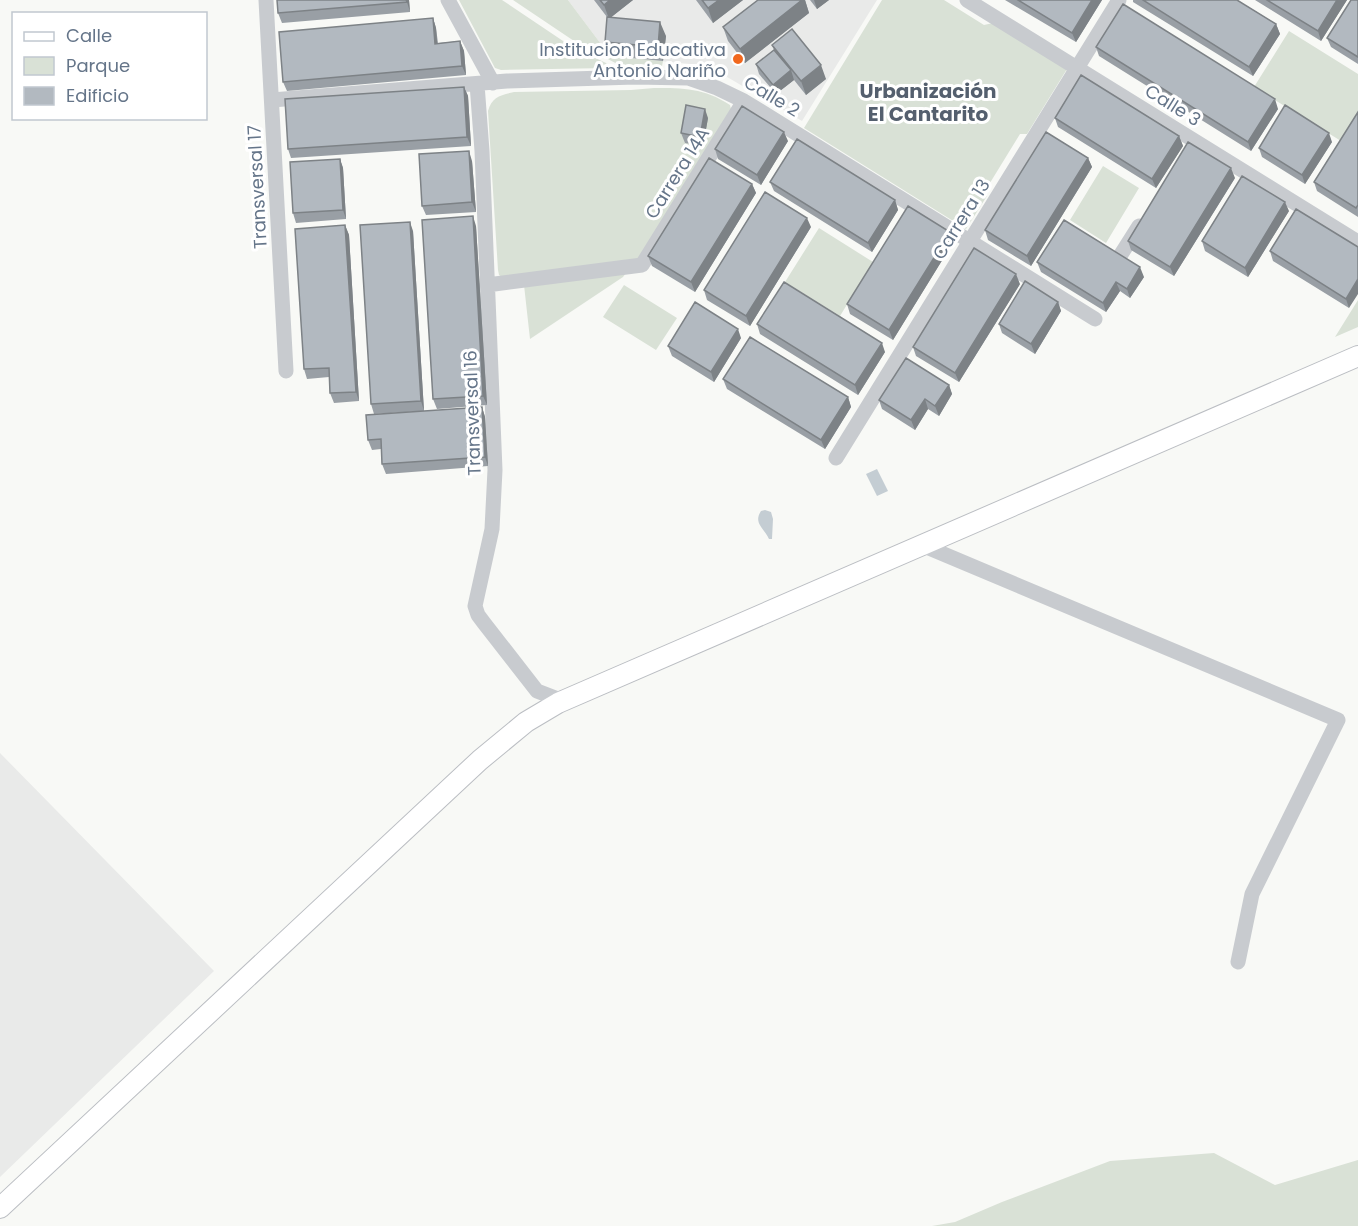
<svg xmlns="http://www.w3.org/2000/svg" width="1358" height="1226" viewBox="0 0 1358 1226" font-family="Poppins,sans-serif">
<style>
.built{fill:#e9eae9}
.green{fill:#d9e1d6}
.water{fill:#c4cdd3}
.lines{fill:none;stroke-linecap:round;stroke-linejoin:round}
.major-casing{stroke:#bbbec3;stroke-width:22}
.minor{stroke:#c8cbcf;stroke-width:15}
.major{stroke:#fff;stroke-width:20}
.wall{fill:#999fa5}
.shaded-wall{fill:#7d8286}
.building{fill:#b2b9c0;stroke:#7d8286;stroke-width:1.5}
.poi-dot{fill:#f1681e;stroke:#fff;stroke-width:2}
.labels{text-anchor:middle;dominant-baseline:central;stroke-width:6;stroke-linejoin:round;paint-order:stroke}
.poi-label{font-size:18px;fill:#657589;stroke:#fff;text-anchor:end}
.street-label{font-size:18px;fill:#657589;stroke:#fff}
.neighbourhood-label{font-size:20px;font-weight:bold;fill:#545f6e;stroke:#fff}
</style>
<rect width="100%" height="100%" fill="#f8f9f6"/>
<path class="built" d="M568,0H877L802,121L717,71L700,65L610,56Z
M0,753L214,971L0,1177Z"/>
<path class="green" d="M459,0H502L572,47L606,63L609,68L501,70L495,68Z
M513,0H568L610,56L663,61L662,66H621L574,41Z
M882,0H944L984,25L993,23L1067,69L1027,134H1020L985,191L987,196L966,229L804,128Z
M1289,31L1358,74V115L1341,141L1254,87Z
M654,88C684,88 704,88 730,105L731,109L640,262L503,278L499,275L498,270L488,111C492,97 500,95 514,92L631,90Z
M1103,166L1139,188L1106,243L1070,220Z
M819,228L873,262L840,316L785,282Z
M626,273L623,277L530,339L524,285Z
M624,285L677,318L656,350L603,317Z
M1358,300V327L1335,337Z
M1214,1153L1275,1185L1358,1160V1226H932L955,1222L1002,1202L1110,1161Z"/>
<path class="water" d="M877,469L888,491L877,496L866,474Z
M765,510L771,512L773,519L772,539H769C764,528 753,523 761,511Z"/>
<g class="lines">
<defs>
<path id="major" d="M0,1208L480,760L526,722L558,703L1358,356"/>
</defs>
<use href="#major" class="major-casing"/>
<path class="minor" d="M266,0L286,371
M448,0L493,83
M967,0L1358,242
M477,84L482,151L495,470L492,529L475,606L478,615L484,623L537,691L563,701
M272,100L507,81L635,77L688,78L717,88L744,101L1095,319
M1120,256L1139,226
M487,285L642,265L744,101
M836,458L1119,0
M922,545L1338,720L1252,894L1238,962"/>
<use href="#major" class="major"/>
</g>
<path class="wall" d="M409,0L410,12L282,23L278,13Z
M594,0H633L611,17L666,36L663,61L610,56L605,42L607,17Z
M696,0H743L713,23Z
M758,0H805L809,13L745,63L728,41L723,27Z
M810,0H829L817,9Z
M1005,0H1102L1076,42Z
M1133,0H1237L1276,24L1280,34L1253,76L1133,2Z
M1255,0H1347L1321,41Z
M1358,0V64L1331,47L1327,38Z
M433,18L436,28L438,43L460,41L464,51L466,75L287,91L283,82Z
M772,45L826,79L806,95L794,80L776,94L759,74L756,64L774,50Z
M1096,47L1278,109L1251,151L1099,56Z
M464,87L468,96L471,146L291,158L288,149Z
M1358,112V217L1317,191L1314,182Z
M708,118L703,146L685,143L681,133Z
M1055,118L1179,136L1183,146L1156,188L1058,127Z
M788,141L761,185L718,159L715,149Z
M1332,142L1305,184L1262,157L1259,148Z
M1088,158L1092,167L1031,266L988,240L985,230Z
M340,159L343,168L346,219L296,223L293,213Z
M472,161L476,212L426,215L422,206Z
M1235,178L1174,276L1131,250L1128,241Z
M770,182L895,200L898,210L872,252L774,191Z
M752,184L756,193L695,292L652,266L648,256Z
M1289,211L1248,277L1205,251L1202,241Z
M345,225L349,235L359,401L334,403L330,393L329,377L307,379L304,369Z
M476,226L487,405L437,409L433,399Z
M811,227L750,326L707,300L704,290Z
M413,231L424,411L374,414L371,404Z
M950,232L954,241L893,340L850,314L847,304Z
M1358,247L1349,308L1273,261L1270,251Z
M1037,262L1144,277L1130,298L1120,291L1106,312L1041,272Z
M1020,284L959,382L916,356L913,347Z
M1058,302L1061,311L1035,354L1002,333L999,324Z
M757,324L885,352L858,395L760,334Z
M741,338L714,382L672,356L668,346Z
M723,379L848,397L851,407L825,449L727,389Z
M949,385L952,394L939,416L928,409L915,430L882,409L879,400Z
M482,407L485,417L488,466L386,474L382,464L381,449L372,450L368,440Z"/>
<path class="shaded-wall" d="M406,0H409L410,12L407,2Z
M610,0H633L609,19L604,5Z
M719,0H743L713,23L708,8Z
M802,0H805L809,13L745,63L740,49Z
M814,0H829L817,9Z
M1092,0H1102L1076,42L1072,33Z
M1337,0H1347L1321,41L1318,31Z
M433,18L436,28L438,53L435,44Z
M660,22L666,36L663,61L658,47Z
M1276,24L1280,34L1253,76L1249,67Z
M460,41L464,51L466,75L462,66Z
M821,65L826,79L806,95L801,81Z
M791,70L794,80L776,94L773,85Z
M464,87L468,96L471,146L467,137Z
M1275,99L1278,109L1251,151L1248,142Z
M705,109L708,118L703,146L700,137Z
M784,132L788,141L761,185L757,175Z
M1329,133L1332,142L1305,184L1302,175Z
M1179,136L1183,146L1156,188L1152,179Z
M469,151L472,161L476,212L472,202Z
M1088,158L1092,167L1031,266L1027,256Z
M340,159L343,168L346,219L343,210Z
M1231,168L1235,178L1174,276L1170,267Z
M752,184L756,193L695,292L691,282Z
M895,200L898,210L872,252L868,243Z
M1285,202L1289,211L1248,277L1245,268Z
M473,216L476,226L487,405L483,396Z
M807,218L811,227L750,326L746,316Z
M410,222L413,231L424,411L421,401Z
M345,225L349,235L359,401L356,392Z
M950,232L954,241L893,340L889,330Z
M1140,267L1144,277L1130,298L1127,289Z
M1016,274L1020,284L959,382L955,373Z
M1358,279V294L1349,308L1346,299Z
M1116,282L1120,291L1106,312L1103,303Z
M1058,302L1061,311L1035,354L1031,344Z
M738,329L741,338L714,382L711,372Z
M882,343L885,352L858,395L855,385Z
M949,385L952,394L939,416L935,406Z
M848,397L851,407L825,449L821,440Z
M925,399L928,409L915,430L911,420Z
M482,407L485,417L488,466L485,457Z"/>
<path class="building" d="M277,0H406L407,2L278,13Z
M600,0H610L604,5Z
M702,0H719L708,8Z
M758,0H802L740,49L723,27Z
M1018,0H1092L1072,33Z
M1143,0H1237L1276,24L1249,67Z
M1267,0H1337L1318,31Z
M1351,0H1358V57L1327,38Z
M1123,4L1275,99L1248,142L1096,47Z
M607,17L660,22L658,47L605,42Z
M433,18L435,44L460,41L462,66L283,82L279,32Z
M792,29L821,65L801,81L772,45Z
M774,50L791,70L773,85L756,64Z
M1081,75L1179,136L1152,179L1055,118Z
M464,87L467,137L288,149L285,99Z
M686,105L705,109L700,137L681,133Z
M1285,105L1329,133L1302,175L1259,148Z
M742,106L784,132L757,175L715,149Z
M1358,112V205L1356,208L1314,182Z
M1046,132L1088,158L1027,256L985,230Z
M797,139L895,200L868,243L770,182Z
M1188,142L1231,168L1170,267L1128,241Z
M469,151L472,202L422,206L419,154Z
M709,158L752,184L691,282L648,256Z
M340,159L343,210L293,213L290,162Z
M1242,176L1285,202L1245,268L1202,241Z
M765,192L807,218L746,316L704,290Z
M908,206L950,232L889,330L847,304Z
M1296,209L1358,247V279L1346,299L1270,251Z
M473,216L483,396L433,399L422,220Z
M1064,220L1140,267L1127,289L1116,282L1103,303L1037,262Z
M410,222L421,401L371,404L360,225Z
M345,225L356,392L330,393L329,368L304,369L295,229Z
M974,248L1016,274L955,373L913,347Z
M1025,281L1058,302L1031,344L999,324Z
M784,282L882,343L855,385L757,324Z
M695,302L738,329L711,372L668,346Z
M750,337L848,397L821,440L723,379Z
M906,358L949,385L935,406L925,399L911,420L879,400Z
M482,407L485,457L382,464L381,439L368,440L366,415Z"/>
<circle class="poi-dot" cx="738" cy="59" r="6"/>
<g class="labels">
<g class="poi-label">
<text x="726" y="49">Institucion Educativa<tspan x="726" dy="21">Antonio Nariño</tspan></text>
</g>
<g class="street-label">
<text transform="translate(772 96) rotate(31)">Calle 2</text>
<text transform="translate(1173 105) rotate(32)">Calle 3</text>
<text transform="translate(677 173) rotate(-58)">Carrera 14A</text>
<text transform="translate(257 187) rotate(-93)">Transversal 17</text>
<text transform="translate(961 219) rotate(-58)">Carrera 13</text>
<text transform="translate(472 413) rotate(-92)">Transversal 16</text>
</g>
<g class="neighbourhood-label">
<text x="928" y="91">Urbanización<tspan x="928" dy="23">El Cantarito</tspan></text>
</g>
</g>
<rect x="12" y="12" width="195" height="108" fill="#ffffff" stroke="#c1c8d0" stroke-width="1.5"/>
<rect x="24" y="32" width="30" height="9" fill="#ffffff" stroke="#c1c8d0" stroke-width="1.5"/>
<text x="66" y="42" font-size="18" fill="#657589">Calle</text>
<rect x="24" y="57" width="30" height="18" fill="#d9e1d6" stroke="#c1c8d0" stroke-width="1.5"/>
<text x="66" y="72" font-size="18" fill="#657589">Parque</text>
<rect x="24" y="87" width="30" height="18" fill="#b2b9c0" stroke="#c1c8d0" stroke-width="1.5"/>
<text x="66" y="102" font-size="18" fill="#657589">Edificio</text>
</svg>
